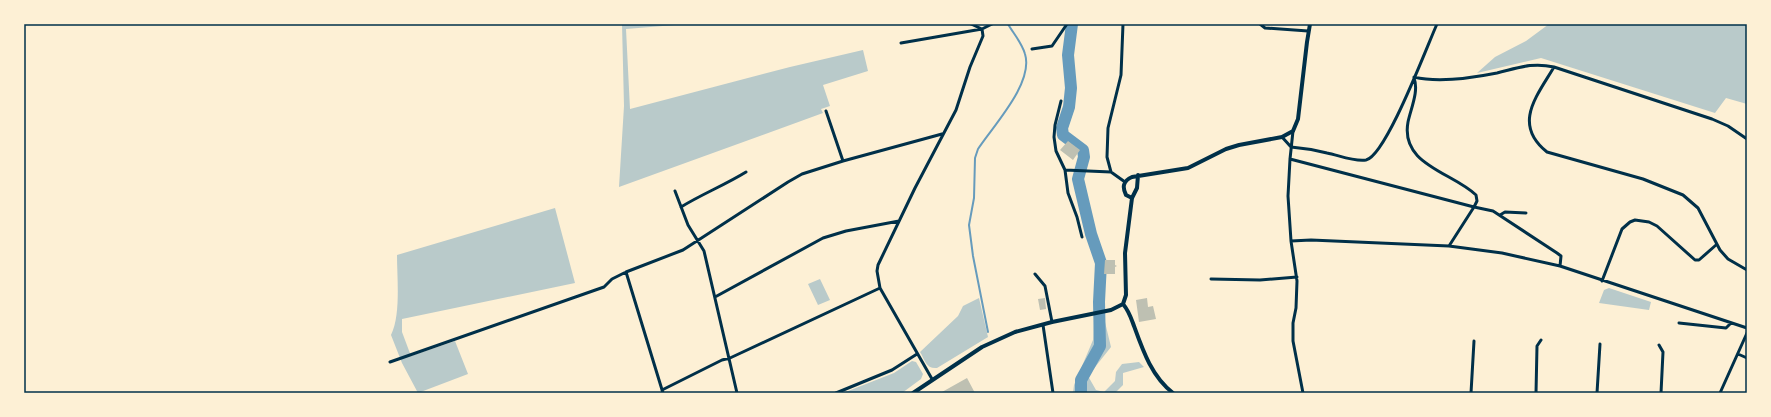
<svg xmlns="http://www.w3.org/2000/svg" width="1771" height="417" viewBox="0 0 1771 417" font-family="Arial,sans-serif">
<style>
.green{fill:#b9caca}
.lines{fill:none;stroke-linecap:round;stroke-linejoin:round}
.stream{stroke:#669bbc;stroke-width:2}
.river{stroke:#669bbc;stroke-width:12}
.building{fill:#bec0b2}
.minor{stroke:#003049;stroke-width:3}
.tertiary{stroke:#003049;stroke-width:4}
.neatline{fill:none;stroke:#003049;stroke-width:1.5}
</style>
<rect width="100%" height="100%" fill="#fdf0d5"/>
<path class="green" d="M622,24H687L626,29L630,109L790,67L863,50L868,71L823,85L830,106L821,109L823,113L619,187L624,106Z
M1549,24H1747V104L1726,98L1715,113L1541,58L1477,73L1495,57L1526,41Z
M555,208L575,283L402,319V332L411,356L455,341L468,374L418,393L402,363L391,335C401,315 397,278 397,255Z
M820,279L830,300L818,305L808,284Z
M1609,288L1651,302L1649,310L1599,303L1604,290Z
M979,298L988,337L937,368C926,369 925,360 920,352L958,316L963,306Z
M1104,318L1111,347L1088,376L1096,390L1104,392L1115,381L1116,372L1122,364L1139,362L1144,367L1123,373V385L1115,393H1073L1074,385L1093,340L1094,320Z
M912,361L916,362L923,374L921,379L902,393H843L894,373Z"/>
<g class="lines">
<path class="stream" d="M988,332L973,256L969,225L974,198L975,158L978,149C993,126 1034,83 1025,54C1022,43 1013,33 1008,24"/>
<path class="river" d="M1072,24L1068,55L1071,88L1069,107L1062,128L1063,135L1083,150L1084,157L1078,179L1091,234L1101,263L1099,302L1100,346L1081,380V393"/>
</g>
<path class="building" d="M1068,141L1080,150L1073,160L1060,150Z
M1105,260H1115V265L1117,266L1115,267V274H1104Z
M1045,298L1046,309L1040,310L1038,299Z
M1147,298L1148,307L1153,306L1156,319L1139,322L1136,300Z
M967,378L975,393H938L942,392Z"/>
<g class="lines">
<path class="minor" d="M971,24L982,29
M1123,24L1121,75L1108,128L1107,157L1111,172L1125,182
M1260,24L1265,28L1308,31
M901,43L982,29L992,24
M1032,49L1052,46L1067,24
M1554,67C1537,96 1512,124 1547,152L1643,179L1683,195L1698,208L1720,250L1728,259L1747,270
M1414,77C1438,83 1472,78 1497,73C1518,68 1532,62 1554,67L1712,119L1728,126L1747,139
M1414,78C1419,91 1411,108 1408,122C1400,165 1452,172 1476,195L1477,201L1474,207L1449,246
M1061,101L1055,125L1054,137L1056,151L1065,170L1068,193L1077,217L1082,237
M826,111L843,161
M1293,131L1290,159L1288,196L1291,241L1297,281L1296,308L1293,323V341L1303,393
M1282,137L1291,147C1303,148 1315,150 1327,153C1338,155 1354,162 1366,160C1386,156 1427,46 1437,24
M1290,159L1474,207L1493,211L1557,253L1561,256L1560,266
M1065,170L1111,172
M675,191L688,225L704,251L737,393
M681,207C702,194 725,185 746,172
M1500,215L1505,212L1526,213
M1291,241L1311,240L1449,246L1502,253L1560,266L1747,328
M626,272L663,393
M1035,274L1045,286L1052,322
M1211,279L1260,280L1297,277
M1602,281L1622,229L1630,222L1635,220L1649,222L1657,226L1695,260H1699L1716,245
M715,297L823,238L846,231L899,221
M1679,323L1726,328L1730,324
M1043,325L1053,393
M1659,345L1663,352L1661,393
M1738,354L1747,358
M390,362L604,287L612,279L626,272L683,250L788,182L802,174L843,161L942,134
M932,379L880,288L877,271L878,265L915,188L956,110L970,67L983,36L982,29
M662,390L722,360L730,358L880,288
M836,393L892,370L917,354
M1471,393L1474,341
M1536,393L1537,346L1541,340
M1597,393L1600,344
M1720,393L1747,333"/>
<path class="tertiary" d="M1132,198L1126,195C1122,187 1123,181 1132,177L1188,168L1226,149L1239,145L1282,137L1293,131L1298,119L1307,42L1310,24
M1123,304L1126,295L1125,253L1132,198L1137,188L1138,175
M1123,304C1129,311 1131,318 1134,326C1143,351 1152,377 1173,393
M913,393L982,347L1015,332L1052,322L1111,310L1123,304"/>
</g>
<rect width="1771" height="417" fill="none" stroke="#fdf0d5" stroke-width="50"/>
<rect x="25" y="25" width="1721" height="367" class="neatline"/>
</svg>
